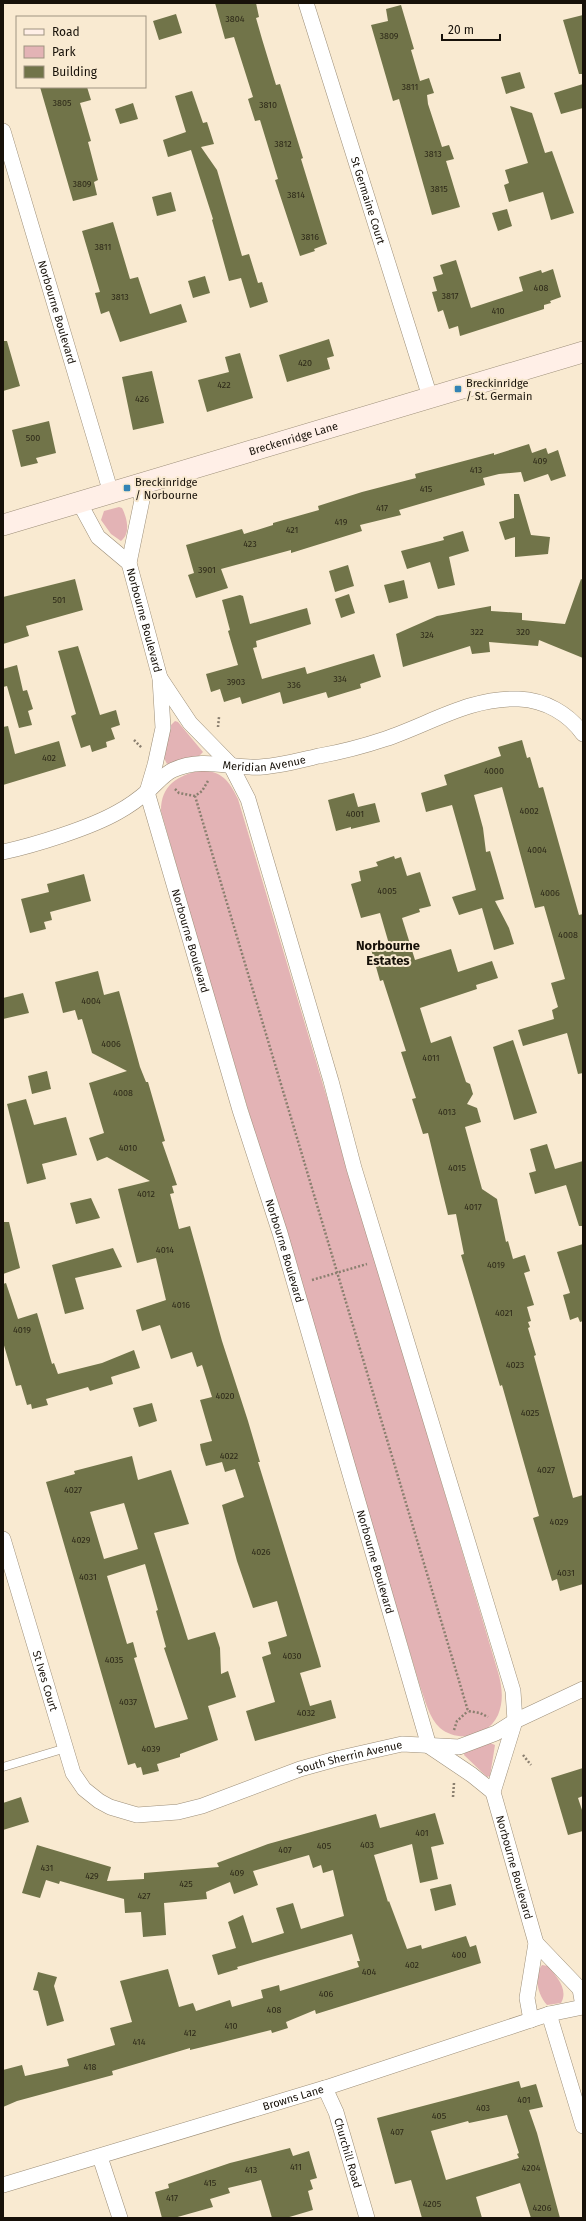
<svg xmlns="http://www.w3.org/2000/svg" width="586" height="2221" viewBox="0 0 586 2221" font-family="'Fira Sans',sans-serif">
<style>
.green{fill:#e3b3b5}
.building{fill:#717449;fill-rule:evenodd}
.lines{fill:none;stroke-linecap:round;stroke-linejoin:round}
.service-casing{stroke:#9c8e78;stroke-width:9}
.minor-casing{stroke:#9c8e78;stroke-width:16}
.secondary-casing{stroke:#9c8e78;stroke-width:22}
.path{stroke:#8a7f6f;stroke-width:2.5;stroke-dasharray:2 2;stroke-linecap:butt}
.service{stroke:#fff;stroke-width:8}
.minor{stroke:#fff;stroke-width:15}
.secondary{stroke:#ffefe7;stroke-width:21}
.poi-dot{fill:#3483b5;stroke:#f9ead1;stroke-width:1.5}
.labels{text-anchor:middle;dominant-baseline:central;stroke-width:4;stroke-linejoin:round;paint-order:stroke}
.number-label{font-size:9px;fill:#2e2a19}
.street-label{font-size:11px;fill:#171109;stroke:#f9ead1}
.poi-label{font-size:11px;fill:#171109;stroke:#f9ead1;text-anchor:start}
.quarter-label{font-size:13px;font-weight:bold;fill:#171109;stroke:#f9ead1}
</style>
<rect width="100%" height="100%" fill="#f9ead1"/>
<path class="green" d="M119,507L122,508C127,518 131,533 121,541L111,534L101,520L104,511Z
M175,721L178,722L203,752L198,757L167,764L164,758L171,725Z
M201,770C222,772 228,779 238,799L498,1672C502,1686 504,1701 498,1715C488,1737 458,1743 440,1728C429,1718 425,1700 420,1686L199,945L161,811C161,785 177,776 201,770Z
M490,1743L495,1745L490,1776L487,1777L464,1755L465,1752Z
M542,1965L548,1966C556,1976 569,1989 561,2003L547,2005C538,1995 533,1976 542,1965Z"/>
<path class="building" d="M215,3H256L259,17L256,18L262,39L276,85L280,84L303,158L301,159L327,244L314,249L315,251L300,256L275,180L278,179L260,120L255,121L248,99L253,97L234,37L225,39Z
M401,5L414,49L411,50L420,81L429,78L434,93L427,95L428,104L442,147L449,145L454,159L446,161L460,207L432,215L399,99L393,101L371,25L388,21L386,9Z
M176,14L182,33L159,40L153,21Z
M583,15V74H579L563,20Z
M520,72L525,88L506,94L501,77Z
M583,84V108L561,114L554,93Z
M40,87H87L91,100L80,103L91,141L88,142L98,180L94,182L97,195L73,201Z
M192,91L203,123L207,122L214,144L201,147L217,170L242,256L249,254L258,283L262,282L268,302L250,308L241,278L229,281L212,220L213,219L191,150L168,157L163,140L186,132L175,96Z
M133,103L138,119L120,124L115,109Z
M510,106L532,113L545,153L552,151L574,213L551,220L543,192L509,202L504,185L509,183L505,170L528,163Z
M171,192L176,211L157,216L152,197Z
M507,209L512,226L498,231L492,213Z
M113,222L130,279L138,277L150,314L181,304L187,322L120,342L109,311L101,314L95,293L100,292L82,231Z
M456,260L471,308L523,291L519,277L541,270L542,273L553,269L561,297L550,301L551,303L544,305V309L460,336L458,326L449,329L443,310L438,312L432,292L437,291L433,277L443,274L440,265Z
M205,276L210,293L193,298L188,281Z
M329,339L334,356L327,358L330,369L287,382L279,355Z
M3,341H7L20,386L3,391Z
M240,353L253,398L207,412L198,380L229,372L225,357Z
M152,371L164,423L133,430L122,377Z
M49,421L56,453L36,458L38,463L21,467L12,430Z
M529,444L532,453L546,448L548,454L558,450L566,476L551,481L548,474L524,482L521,472L499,474L483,478L485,485L399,510L401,515L360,525L362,531L291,553V550L221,569L228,588L196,598L188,575L194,573L186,545L242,529L244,534L273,525V523L319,510L318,506L362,492L416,478L415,474L494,453V455Z
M514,494H519L531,535L550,537L548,554L515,557V537L505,540L499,522L514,518Z
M463,531L469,551L449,557L455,585L438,589L430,562L407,569L401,551L444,540L443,537Z
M348,565L354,586L335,592L329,571Z
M75,579L83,610L26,626L29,636L3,644V597Z
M581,579L583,580V658L539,640L538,646L489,642L490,652L472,654L470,646L403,667L396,634L437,616L491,606V611L522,613V620L565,624Z
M404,580L408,598L389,603L384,585Z
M349,594L355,613L341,618L335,599Z
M240,595L243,596L250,624L307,608L311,624L256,641L257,647L253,648L262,679L305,667L307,674L374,654L381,677L360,684L361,688L328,698L326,692L283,704L280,692L242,704L240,697L224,702L220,689L211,692L206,674L238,665L228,631L230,630L222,600Z
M78,646L100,715L116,710L120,725L111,728L115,739L106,742L107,747L92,752L90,745L81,748L71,716L76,714L58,651Z
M17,665L23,691L27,690L33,709L28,711L32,725L19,728L7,686L3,687V669Z
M8,726L15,754L59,741L66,766L3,785V727Z
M522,740L527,758L530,757L539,788L543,787L579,915L583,914V1073L578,1074L567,1033L523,1046L518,1030L554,1019L552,1010L558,1007L551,983L565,979L544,906L535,908L502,787L474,795L483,828L486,852L490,851L504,899L495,901L509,928L514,944L494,950L482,908L459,915L452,897L476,890L452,805L426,812L421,793L447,785L444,775L501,756L498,747Z
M354,793L358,807L375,803L380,822L351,829V827L336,831L328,800Z
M394,856L395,859L401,857L407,876L420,872L431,906L419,909L420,912L402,918L415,960L451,949L458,972L492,961L498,978L476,985L477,989L420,1008L431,1043L451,1036L466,1082L470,1084L473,1094L467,1104L477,1108L481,1122L465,1127L482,1189L497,1199L506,1242L508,1241L513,1259L525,1255L530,1271L524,1273L534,1305L527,1307L531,1321L528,1322L530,1327L528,1328L536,1355L534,1356L573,1498L583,1495V1584L560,1591L557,1579L552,1581L533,1518L539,1516L502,1385L500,1386L461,1255L464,1254L456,1214L448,1215L428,1133L423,1134L412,1099L416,1098L401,1052L406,1051L383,980L380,981L371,949L389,944L380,913L361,918L351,884L361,881L359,871L378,866L376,862Z
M84,874L91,901L50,912L52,920L44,922L46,929L30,933L21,899L49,892L47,884Z
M98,971L104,995L119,991L140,1067L146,1082H148L165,1141L162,1142L177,1185L172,1186L174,1193L170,1194L179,1229L190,1226L222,1341L248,1421L260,1462H258L319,1659L321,1667L300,1673L310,1706L331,1700L336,1718L255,1741L246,1711L275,1702L262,1657L271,1654L268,1642L287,1636L277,1601L253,1608L237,1561L222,1505L244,1497L235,1469L225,1472L222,1462L206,1466L201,1450L200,1444L212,1441L200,1400L212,1397L202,1365L197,1367L192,1352L171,1359L160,1325L142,1331L136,1310L166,1300L156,1258L137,1263L118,1189L150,1181L107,1157L97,1161L89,1138L104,1133L89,1083L127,1071L92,1053L82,1019L78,1020L75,1010L63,1013L55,982Z
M23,993L29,1013L3,1019V998Z
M513,1040L537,1113L514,1120L493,1047Z
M47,1071L51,1089L32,1094L28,1076Z
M26,1099L34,1125L66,1117L77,1155L42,1164L46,1179L27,1184L7,1104Z
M547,1144L555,1169L583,1161V1226H579L566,1185L535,1194L529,1173L536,1171L530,1149Z
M91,1198L100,1218L76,1224L70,1203Z
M3,1222H9L20,1268L3,1274Z
M583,1244V1321L580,1322L578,1317L570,1320L563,1295L570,1293L557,1252Z
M113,1248L122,1267L75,1278L84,1309L65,1314L52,1265Z
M6,1283L18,1319L37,1313L52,1364L54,1363L58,1374L102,1363L134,1350L140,1368L111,1377L113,1384L90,1391L88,1387L46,1399L48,1405L32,1409L31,1404L27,1405L21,1385L16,1386L3,1342V1284Z
M152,1403L157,1421L139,1427L133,1408Z
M132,1456L138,1480L171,1470L189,1524L154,1533L188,1640L215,1632L220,1648L221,1674L228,1671L236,1697L208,1706L218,1740L180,1754V1757L157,1764L159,1771L143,1775L141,1767L137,1768L135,1763L128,1765L46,1482L75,1474L74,1471ZM124,1503L138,1549L104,1559L90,1512ZM145,1564L158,1610L156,1611L166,1647L164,1648L188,1719L155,1728L134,1658L137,1657L133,1642L127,1644L107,1576Z
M583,1768V1796L578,1798L583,1813V1831L568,1835L551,1778Z
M21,1797L29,1822L3,1830V1803Z
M435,1813L444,1844L431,1847L438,1879L420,1883L412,1844L374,1855L388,1902L389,1901L407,1949L421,1945L422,1949L466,1936L470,1947L476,1945L481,1963L316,2014L315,2010L286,2022L288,2028L272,2033L271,2030L219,2043L190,2050V2048L112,2071L113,2075L17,2101L3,2107V2070L22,2065L25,2076L43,2072L69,2066L67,2059L115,2045L110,2028L132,2022L120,1981L168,1969L179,2007L193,2003L196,2011L230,2000L232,2007L263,1998L261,1990L279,1985L280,1991L359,1967L357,1961H360L352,1934L237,1967L238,1969L218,1975L212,1955L236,1948L228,1922L243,1915L252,1943L284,1933L276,1908L293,1903L301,1929L344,1916L333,1870L323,1873L321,1865L313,1868L309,1855L253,1871L258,1885L234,1894L230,1882L206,1892L207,1899L164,1903L166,1935L143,1937L141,1912L125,1913L124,1899L60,1881L59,1884L46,1880L40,1898L22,1893L37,1845L111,1867L107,1881L144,1879V1873L219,1867L217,1863L268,1844L376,1814L380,1828Z
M451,1884L456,1905L435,1911L430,1889Z
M38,1972L57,1977L54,1986L64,2021L47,2026L38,1991L33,1990Z
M519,2081L521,2088L536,2084L543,2107L529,2110L537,2133L560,2218H531L520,2183L476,2197L482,2218H422L411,2180L395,2184L377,2118ZM507,2115L519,2153L517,2154L519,2158L446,2180L431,2131L468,2121L469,2123Z
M290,2148L293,2156L309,2151L317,2178L310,2180L313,2189L308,2191L313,2210L286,2218H272L261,2180L228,2188L230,2193L210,2199L213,2207L174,2218H162L155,2192L169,2188L168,2184L230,2163Z"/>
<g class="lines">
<defs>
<path id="service" d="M3,1767L66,1748"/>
<g id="minor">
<path id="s1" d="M306,3L430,397"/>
<path id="s2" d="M3,131L111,493"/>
<path id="s3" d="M138,485L142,500L129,563L160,678L163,728L155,765L147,792L240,1110L280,1233L429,1746L472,1775L493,1792"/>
<path d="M79,502L98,537L129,563"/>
<path id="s4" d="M160,678L190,723L230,764L248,799L331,1081L354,1168L513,1691L515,1721L493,1792L536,1943L527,1998L531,2020"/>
<path id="s5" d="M3,852C35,845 90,828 118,812C129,806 140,798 149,790C156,784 164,774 173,770C200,758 223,766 250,767C267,769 301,760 319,756C341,752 364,746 385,739C430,724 470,697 519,699C545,700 569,714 583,734"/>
<path id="s6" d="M3,1539L73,1773L84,1789L99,1801L110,1807L137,1815L178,1812L202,1806L300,1769L336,1759L402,1744L459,1747L496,1733L515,1721L583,1689"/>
<path d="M536,1943L580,1989L583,2006"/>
<path d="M549,2014L583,2126"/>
<path id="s7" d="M325,2088L336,2112L367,2218"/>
<path d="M100,2157L120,2218"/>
<path id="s8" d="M3,2185L325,2088L549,2014L583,2007"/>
</g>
<g id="secondary">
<path id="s9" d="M3,525L583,352"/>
</g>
</defs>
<use href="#service" class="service-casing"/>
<use href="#minor" class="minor-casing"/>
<use href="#secondary" class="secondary-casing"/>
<path class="path" d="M218,727L219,717
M134,740L142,748
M208,781L202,791L195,796L468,1711L480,1713L488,1717
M175,789L179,793L195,796
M312,1280L367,1264
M454,1730L457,1721L468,1711
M523,1755L531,1765
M453,1797L454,1783"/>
<use href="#service" class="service"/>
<use href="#minor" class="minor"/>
<use href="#secondary" class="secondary"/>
</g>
<g class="poi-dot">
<rect x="454" y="385" width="8" height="8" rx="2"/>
<rect x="123" y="484" width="8" height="8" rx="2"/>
</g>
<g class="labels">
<g class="number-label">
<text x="235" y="19">3804</text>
<text x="389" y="36">3809</text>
<text x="410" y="87">3811</text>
<text x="62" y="103">3805</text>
<text x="268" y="105">3810</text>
<text x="283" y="144">3812</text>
<text x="433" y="154">3813</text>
<text x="82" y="184">3809</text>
<text x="439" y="189">3815</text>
<text x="296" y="195">3814</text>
<text x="310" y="237">3816</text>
<text x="103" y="247">3811</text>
<text x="541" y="288">408</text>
<text x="450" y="296">3817</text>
<text x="120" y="297">3813</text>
<text x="498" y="311">410</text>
<text x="305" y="363">420</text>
<text x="224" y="385">422</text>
<text x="142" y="399">426</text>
<text x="33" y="438">500</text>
<text x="540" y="461">409</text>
<text x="476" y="470">413</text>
<text x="426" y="489">415</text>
<text x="382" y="508">417</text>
<text x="341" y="522">419</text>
<text x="292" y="530">421</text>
<text x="250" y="544">423</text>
<text x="207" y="570">3901</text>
<text x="59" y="600">501</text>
<text x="477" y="632">322</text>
<text x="523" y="632">320</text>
<text x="427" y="635">324</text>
<text x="340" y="679">334</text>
<text x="236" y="682">3903</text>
<text x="294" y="685">336</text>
<text x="49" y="758">402</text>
<text x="494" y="771">4000</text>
<text x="529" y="811">4002</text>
<text x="355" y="814">4001</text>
<text x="537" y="850">4004</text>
<text x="387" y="891">4005</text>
<text x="550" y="893">4006</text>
<text x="568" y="935">4008</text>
<text x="91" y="1001">4004</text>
<text x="111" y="1044">4006</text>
<text x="431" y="1058">4011</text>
<text x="123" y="1093">4008</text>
<text x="447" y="1112">4013</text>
<text x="128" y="1148">4010</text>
<text x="457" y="1168">4015</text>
<text x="146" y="1194">4012</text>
<text x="473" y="1207">4017</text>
<text x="165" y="1250">4014</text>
<text x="496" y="1265">4019</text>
<text x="181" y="1305">4016</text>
<text x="504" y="1313">4021</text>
<text x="22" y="1330">4019</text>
<text x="515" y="1365">4023</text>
<text x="225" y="1396">4020</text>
<text x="530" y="1413">4025</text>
<text x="229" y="1456">4022</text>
<text x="546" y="1470">4027</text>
<text x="73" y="1490">4027</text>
<text x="559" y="1522">4029</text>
<text x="81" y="1540">4029</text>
<text x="261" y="1552">4026</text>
<text x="566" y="1573">4031</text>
<text x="88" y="1577">4031</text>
<text x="292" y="1656">4030</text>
<text x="114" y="1660">4035</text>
<text x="128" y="1702">4037</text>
<text x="306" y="1713">4032</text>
<text x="151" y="1749">4039</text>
<text x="422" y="1833">401</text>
<text x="367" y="1845">403</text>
<text x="324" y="1846">405</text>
<text x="285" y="1850">407</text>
<text x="47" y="1868">431</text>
<text x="237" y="1873">409</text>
<text x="92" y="1876">429</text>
<text x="186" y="1884">425</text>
<text x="144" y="1896">427</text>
<text x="459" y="1955">400</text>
<text x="412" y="1965">402</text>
<text x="369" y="1972">404</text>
<text x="326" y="1994">406</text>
<text x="274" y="2010">408</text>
<text x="231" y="2026">410</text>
<text x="190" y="2033">412</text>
<text x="139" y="2042">414</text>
<text x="90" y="2067">418</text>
<text x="524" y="2100">401</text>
<text x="483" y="2108">403</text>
<text x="439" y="2116">405</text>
<text x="397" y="2132">407</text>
<text x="296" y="2167">411</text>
<text x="531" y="2168">4204</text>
<text x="251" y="2170">413</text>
<text x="210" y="2183">415</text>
<text x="172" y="2198">417</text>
<text x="432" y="2204">4205</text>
<text x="542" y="2208">4206</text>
</g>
<g class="street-label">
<text stroke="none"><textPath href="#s1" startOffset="207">St Germaine Court</textPath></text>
<text stroke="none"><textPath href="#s2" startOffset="189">Norbourne Boulevard</textPath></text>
<text stroke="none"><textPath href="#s9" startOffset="303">Breckenridge Lane</textPath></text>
<text stroke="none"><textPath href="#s3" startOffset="139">Norbourne Boulevard</textPath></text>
<text stroke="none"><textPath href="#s5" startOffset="284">Meridian Avenue</textPath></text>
<text stroke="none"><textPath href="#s3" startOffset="470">Norbourne Boulevard</textPath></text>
<text stroke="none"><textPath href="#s3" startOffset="794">Norbourne Boulevard</textPath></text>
<text stroke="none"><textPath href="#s3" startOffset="1118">Norbourne Boulevard</textPath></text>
<text stroke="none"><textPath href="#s6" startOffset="148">St Ives Court</textPath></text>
<text stroke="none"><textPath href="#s6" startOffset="545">South Sherrin Avenue</textPath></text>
<text stroke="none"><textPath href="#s4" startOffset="1264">Norbourne Boulevard</textPath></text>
<text stroke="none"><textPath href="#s8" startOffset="303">Browns Lane</textPath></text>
<text stroke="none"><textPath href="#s7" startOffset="69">Churchill Road</textPath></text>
</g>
<g class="poi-label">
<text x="466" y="383">Breckinridge<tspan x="466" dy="13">/ St. Germain</tspan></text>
<text x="135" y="482">Breckinridge<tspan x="135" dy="13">/ Norbourne</tspan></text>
</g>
<g class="quarter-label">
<text x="388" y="945">Norbourne<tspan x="388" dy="15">Estates</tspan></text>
</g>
</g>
<rect width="586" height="2221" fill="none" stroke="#171109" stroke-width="8"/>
<rect x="16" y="16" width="130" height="72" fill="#f9ead1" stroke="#9f9381"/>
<rect x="24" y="29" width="20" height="6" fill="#ffefe7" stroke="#9f9381"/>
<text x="52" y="36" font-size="12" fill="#171109">Road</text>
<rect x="24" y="46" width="20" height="12" fill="#e3b3b5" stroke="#9f9381"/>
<text x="52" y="56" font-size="12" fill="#171109">Park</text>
<rect x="24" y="66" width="20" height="12" fill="#717449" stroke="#9f9381"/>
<text x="52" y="76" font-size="12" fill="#171109">Building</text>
<path d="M442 34v6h58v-6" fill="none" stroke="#171109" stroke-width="2"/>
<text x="448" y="34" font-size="12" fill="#171109" stroke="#f9ead1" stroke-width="3" paint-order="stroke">20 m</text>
</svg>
